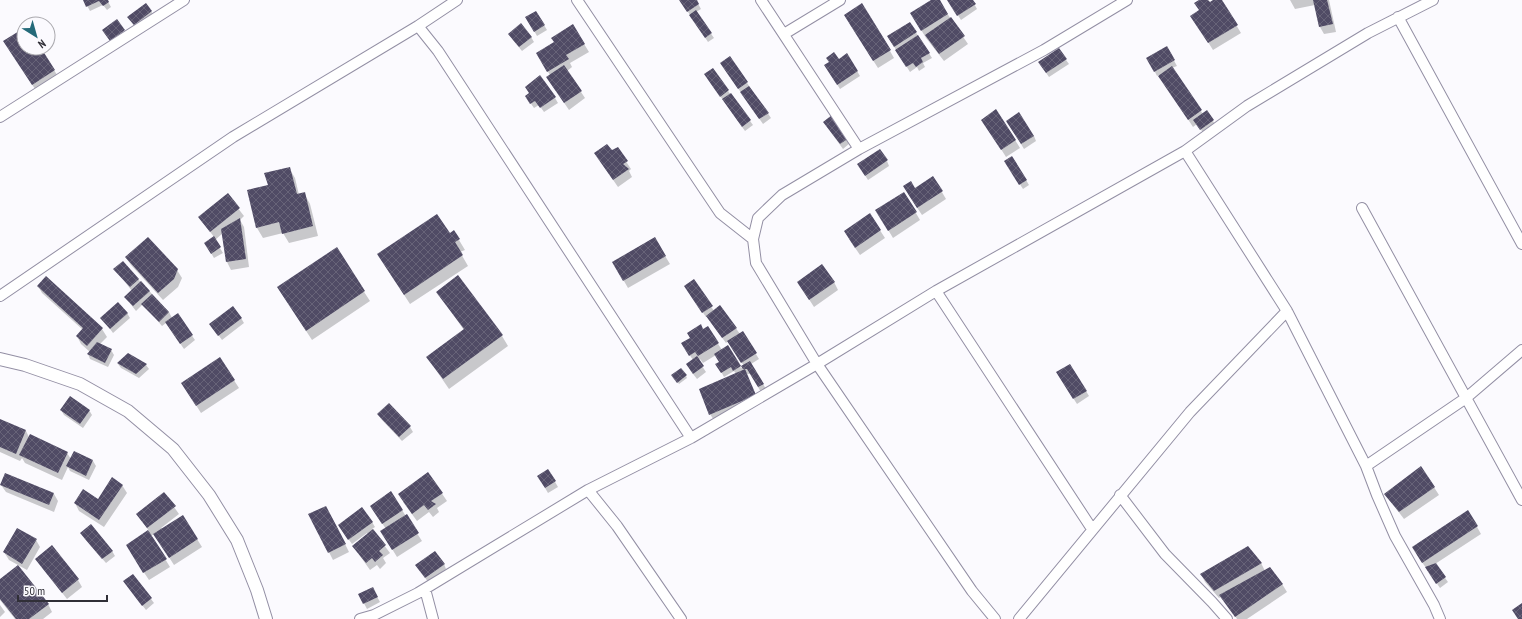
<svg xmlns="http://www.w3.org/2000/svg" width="1522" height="619" viewBox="0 0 1522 619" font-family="'PT Sans Narrow',sans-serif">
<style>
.shadow{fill:#0003}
.building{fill:url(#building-cross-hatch)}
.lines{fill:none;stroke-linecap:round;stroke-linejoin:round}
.minor-casing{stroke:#938fa4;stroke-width:12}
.tertiary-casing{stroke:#938fa4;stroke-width:14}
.minor{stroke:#fff;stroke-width:10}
.tertiary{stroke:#fff;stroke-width:12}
</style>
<defs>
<pattern id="building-cross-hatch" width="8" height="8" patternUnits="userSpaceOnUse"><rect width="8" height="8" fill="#504b65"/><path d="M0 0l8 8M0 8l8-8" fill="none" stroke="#676378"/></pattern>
</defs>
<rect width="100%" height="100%" fill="#fbfafe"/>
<path class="shadow" d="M84,0H107L111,7L107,10L103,5L90,11Z
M680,0H696L701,9L696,12L714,38L708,42Z
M932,0H938L968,44L944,61L926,38L911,13Z
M948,0H972L977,9L961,20Z
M1201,0H1207L1209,3L1214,0H1221L1241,33L1213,50L1196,23L1200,11Z
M1290,0H1329L1336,32L1324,34L1320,27L1315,5L1295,9Z
M151,11L154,16L137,30L129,18Z
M536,12L547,30L537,36L527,18Z
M116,21L127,36L113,45L103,31Z
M849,23L890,51L894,58L878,68Z
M910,23L932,58L923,63L925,67L919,71L917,67L910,72L888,37Z
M573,26L589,52L570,63L572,67L567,71L585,98L569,110L552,85L550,75L537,54L555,43Z
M24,29V48H40L59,78L37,92L9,49Z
M531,37L534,42L522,51L512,39Z
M1167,48L1177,66L1172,68L1203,114L1213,121L1216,126L1204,134L1197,124L1193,127L1159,75L1157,76L1148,58Z
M730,58L771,118L763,124L721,64Z
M838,60L857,71L860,76L840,89L828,70Z
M1066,60L1069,64L1049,77L1042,67Z
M712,69L753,125L745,131L708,79Z
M555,98L558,103L544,112L539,105L534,108L529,101Z
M832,117L850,143L843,149L827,127Z
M1010,126L1034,136L1036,141L1024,149Z
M987,127L1015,140L1020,148L1006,157Z
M617,148L631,169L629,171L632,177L618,187L600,161Z
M887,161L889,166L868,180L861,169Z
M1008,166L1026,180L1029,185L1023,189Z
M289,168L295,178L299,195L304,193L310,204L318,236L289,243L283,233L263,238L257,228L248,191L269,186Z
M933,177L946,199L922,215L908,194Z
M904,193L920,220L893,238L881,218Z
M227,194L244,216L240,220L244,227L249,267L231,270L227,262L223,233L215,240L223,253L214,258L205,243L214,237L199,217Z
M870,215L885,238L860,255L849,239Z
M450,234L459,240L465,250L460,252L468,266L410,304L384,264Z
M654,238L670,264L628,288L613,262Z
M336,249L370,301L312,340L278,288Z
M126,258L177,270L182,278L178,287L163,300L131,265Z
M115,269L138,279L169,312L172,318L177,314L195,340L184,349L166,323L162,326L143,304L136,311L125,297L132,291Z
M46,277L102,329L107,337L100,344L111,350L114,355L108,367L90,359L88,354L90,352L81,344L77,336L83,330L42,293L38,286Z
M694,281L714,311L720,306L740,334L742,332L759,359L751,364L766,389L761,392L750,374H746L759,403L715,422L710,414L736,374L734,371L724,377L717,364L720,362L716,355L703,363L700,359L698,360L706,372L697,379L690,370L693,360L687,351L703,330L707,327L722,350L728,346L741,368L744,366L728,341L726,343L707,317H706L688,291Z
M834,282L838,290L814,307L803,290Z
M437,292L502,336L508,346L449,389L427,357L464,330Z
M127,313L130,318L113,333L102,318Z
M241,318L244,323L222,340L214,329Z
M220,359L239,388L201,413L187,391Z
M118,364L146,365L149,369L139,378L121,368Z
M1070,365L1089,396L1077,404L1057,373Z
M686,376L687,378L679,384L674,377Z
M61,410H89L92,415L83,428L64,415Z
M378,414L410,427L413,432L402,441L381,419Z
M0,420L26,431L29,437L67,453L71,459L75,452L93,461L96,466L89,480L70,471L68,467L62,480L25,463L22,458L20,461L0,452Z
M1421,467L1439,495L1404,519L1385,494Z
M548,470L558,487L548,493L538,476Z
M428,473L447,501L437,508L439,512L433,517L429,512L417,521L403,502Z
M1,485L54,494L58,501L54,512L6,492Z
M122,485L127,493L104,527L79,511L75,503L98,500Z
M164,493L179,514L161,528L197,539L202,547L174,565L154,534L151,536L170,567L149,580L131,553L149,531L137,514Z
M391,493L422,541L397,557L386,539V529L374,511Z
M1468,511L1481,534L1435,564L1448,582L1440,588L1417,555Z
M330,514L349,552L333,560L310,515Z
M372,522L375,527L372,529L390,553L383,558L386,563L380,569L377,565L370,570L353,546L368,534L367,533L352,544L342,530Z
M84,538L112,551L115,556L106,563Z
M36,540L40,547L27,570L9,560L4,552Z
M52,547L78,580L82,587L67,599L41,566Z
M1261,563L1265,571L1282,584L1287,592L1247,619H1237L1222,596L1219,598L1205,582L1201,574Z
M444,564L446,569L428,582L420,570Z
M133,575L154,603L146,610L124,582Z
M0,581L48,604L52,612L43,619H15L0,600Z
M375,593L380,602L367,609L359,594Z
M0,605L5,612L0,617Z"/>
<path class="building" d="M83,0H108L109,2L103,6L99,1L86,7Z
M679,0H697L699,4L687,12Z
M931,0H940L948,14L921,31L910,13Z
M947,0H973L976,4L957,16Z
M1199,0H1208L1210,2L1213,0H1222L1238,25L1208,43L1190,16L1199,10L1194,3Z
M1313,0H1327L1333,24L1319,27Z
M146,3L152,11L134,25L127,17Z
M862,3L891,50L873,61L844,15Z
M696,10L712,33L705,38L689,15Z
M536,11L545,25L534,32L525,17Z
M951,17L965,36L939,54L925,35Z
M117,19L125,30L110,41L102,30Z
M910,22L917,32L894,47L887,36Z
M521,23L532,37L519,47L508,34Z
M573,24L585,44L566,55L569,59L547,72L536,53L554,42L551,38Z
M24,28V48H41L55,70L32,85L3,41Z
M918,35L930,53L921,58L923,62L916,67L913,63L906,67L895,50Z
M1167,46L1175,60L1154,72L1146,58Z
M1059,48L1067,59L1046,73L1038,62Z
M834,52L839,59L847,53L858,71L837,85L824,65L829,62L826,58Z
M730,56L748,82L738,89L720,63Z
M564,65L582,91L564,103L546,77Z
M1172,66L1202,110L1188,120L1158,76Z
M713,68L729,90L720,97L704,74Z
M540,75L556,97L540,108L535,101L530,104L525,96L529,93L525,87Z
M749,86L769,113L759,119L740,92Z
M731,93L751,120L742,127L722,99Z
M996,109L1016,140L1001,150L981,120Z
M1207,110L1214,120L1200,130L1193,120Z
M1019,112L1034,136L1021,144L1006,121Z
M832,115L849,138L840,144L823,122Z
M607,144L612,150L618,147L628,161L623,164L629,169L613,180L594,153Z
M880,149L888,160L865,176L857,164Z
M1012,156L1027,180L1019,185L1004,161Z
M290,167L297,194L305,192L313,226L282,234L279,222L256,228L247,190L268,185L264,173Z
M933,176L943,191L917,208L903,186L911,181L915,188Z
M904,192L917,212L888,231L875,210Z
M228,193L240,208L210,232L198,217Z
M870,213L881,230L855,248L844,231Z
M437,214L450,233L454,230L460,239L455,242L463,255L404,295L377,254Z
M240,218L246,259L226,262L221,229Z
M214,236L221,247L211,254L204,243Z
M148,237L178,269L174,279L158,293L125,257Z
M655,237L666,256L623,281L612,262Z
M337,247L365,291L306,331L277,287Z
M123,261L139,279L130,287L113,269Z
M822,264L835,282L809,300L797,282Z
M458,275L503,335L443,379L426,357L464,329L436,292Z
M46,276L103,328L87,346L76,336L83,328L37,286Z
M694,279L713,306L702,313L684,286Z
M141,281L150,291L133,306L124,297Z
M152,294L169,312L159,322L141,304Z
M118,302L128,313L110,329L100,318Z
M720,305L737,328L722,338L706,316Z
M233,306L242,318L218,336L209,324Z
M178,313L193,335L180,344L165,322Z
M701,324L703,329L708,326L719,343L698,356L695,352L689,356L681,343L690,338L687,333Z
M743,331L757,353L741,363L727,341Z
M97,342L112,349L105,363L87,354Z
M728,345L741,366L733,371L731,367L721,373L715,364L719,362L714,354Z
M128,353L147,364L136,374L117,363Z
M697,356L704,366L693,374L686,364Z
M220,357L235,380L196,406L181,383Z
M750,361L764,384L758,387L747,369H743L741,366Z
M1070,364L1087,391L1073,399L1056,372Z
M681,368L687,375L677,383L671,375Z
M745,369L756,395L709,415L699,389Z
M70,396L90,410L80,424L60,410Z
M389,403L411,426L399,437L377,414Z
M0,419L26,430L16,454L0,447Z
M30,434L68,452L58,473L19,455Z
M74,451L93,460L86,476L66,466Z
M1421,466L1435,487L1399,512L1384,494Z
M548,469L556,481L545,488L537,476Z
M428,472L443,493L431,501L436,504L428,510L424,505L412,514L398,494Z
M5,473L54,493L49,505L0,485Z
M112,477L123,485L99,520L74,503L83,489L98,499Z
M391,491L403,510L382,524L370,506Z
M164,492L176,506L147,528L136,514Z
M326,506L346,544L328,553L308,514Z
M362,507L373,522L348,540L338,525Z
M1468,510L1478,526L1422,563L1412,547Z
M407,514L419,533L392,550L380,531Z
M183,515L198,539L169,558L153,534Z
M91,524L113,551L102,559L80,533Z
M17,528L37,539L22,564L3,552Z
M373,529L386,545L379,551L383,555L375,562L372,558L366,563L352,546Z
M148,530L167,559L143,573L126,545Z
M52,545L79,579L62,593L35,559Z
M1248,546L1262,563L1214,591L1200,574Z
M435,551L445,564L425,578L415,565Z
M1436,563L1446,577L1436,584L1425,567Z
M18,565L49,604L29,619H16L0,599V579Z
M1270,567L1283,584L1235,617L1219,595Z
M133,574L152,598L142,606L123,581Z
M373,587L378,597L363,604L358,594Z
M1522,603V619H1518L1512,610Z"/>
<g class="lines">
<defs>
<path id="minor" d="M577,0L720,213L753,239
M761,0L859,149
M1398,17L1522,244
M418,26L438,51L691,438
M784,34L840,0
M0,117L184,0
M1185,151L1287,311L1366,466L1377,495L1395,536L1434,605L1440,619
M1362,208L1522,500
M936,291L1092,529
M0,296L233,137L418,26L457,0
M1366,466L1466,398L1522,350
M588,490L617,526L681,619
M1120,495L1165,554L1212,602L1227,619
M425,589L433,619
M360,619L374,615L418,593L588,490L691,438L817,364L936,291L1185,151L1247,106L1368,33L1433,0
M995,619L972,591L817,364L756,263L753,239L758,218L782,195L859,149L1044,50L1127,0
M1019,619L1190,412L1287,311"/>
<path id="tertiary" d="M0,359L25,365L80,384L128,411L173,449L209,495L237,540L257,590L266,619"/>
</defs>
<use href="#minor" class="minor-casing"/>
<use href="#tertiary" class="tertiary-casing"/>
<use href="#minor" class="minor"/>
<use href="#tertiary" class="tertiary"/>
</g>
<g transform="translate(36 36) rotate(143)"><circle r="19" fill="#fbfafe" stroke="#aaa9ae"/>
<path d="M0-3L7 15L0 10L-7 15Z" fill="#246a79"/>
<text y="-6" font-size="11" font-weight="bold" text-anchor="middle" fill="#302f37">N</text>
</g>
<path d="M18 595v6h89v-6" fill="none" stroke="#302f37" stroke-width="2"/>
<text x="24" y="595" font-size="12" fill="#302f37" stroke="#fbfafe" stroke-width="3" paint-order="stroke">50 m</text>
</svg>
